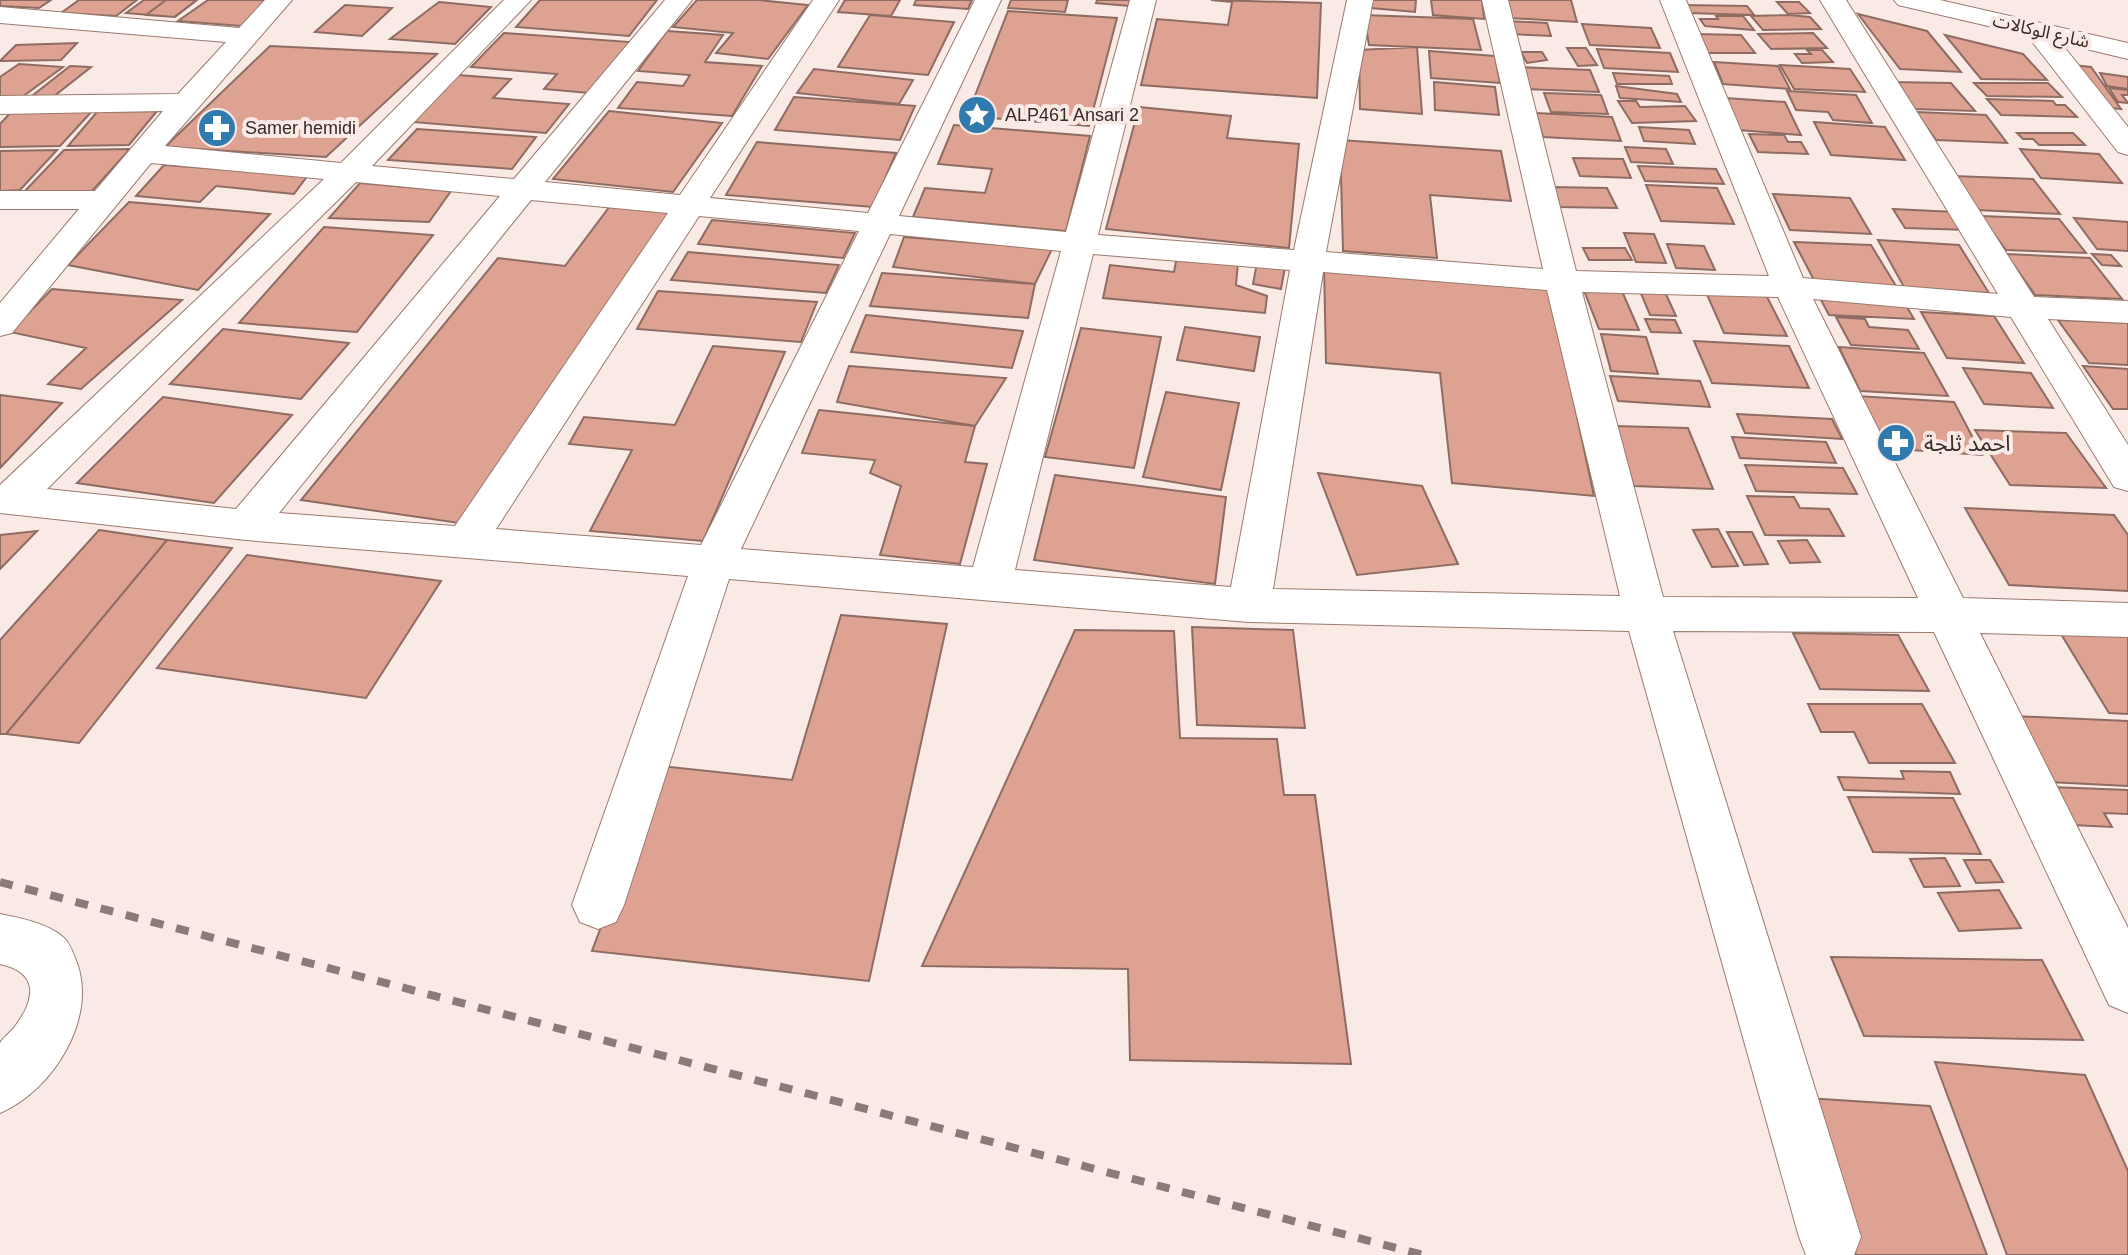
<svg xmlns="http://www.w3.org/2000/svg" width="2128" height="1255" viewBox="0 0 2128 1255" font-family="Arial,'Noto Sans Arabic',sans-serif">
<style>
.building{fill:#dea293;stroke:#8f6c63;stroke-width:2}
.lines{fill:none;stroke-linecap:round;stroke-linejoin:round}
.minor-casing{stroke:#9b7a6d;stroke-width:2}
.minor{fill:#fff;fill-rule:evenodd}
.rail{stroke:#8a7b76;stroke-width:8;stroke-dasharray:13 13;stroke-linecap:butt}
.labels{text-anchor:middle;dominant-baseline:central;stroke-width:8;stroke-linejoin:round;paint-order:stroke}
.far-street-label{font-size:18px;fill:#382a25;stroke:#faeae5}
.far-poi-label{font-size:18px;fill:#382a25;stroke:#faeae5;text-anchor:start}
.poi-label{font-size:22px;fill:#382a25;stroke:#faeae5;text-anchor:start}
</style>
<rect width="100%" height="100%" fill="#faeae5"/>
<path class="building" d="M0,0H51L39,8L0,6Z
M79,0H137L116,16L61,13Z
M144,0H197L174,17L126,13Z
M166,0H197L175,17L146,15Z
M208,0H274L242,26L178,21Z
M540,0H657L629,36L516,27Z
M697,0H758L808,5L768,59L716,53L733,33L673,27Z
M845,0H900L891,16L838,12Z
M916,0H972L968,9L914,5Z
M1011,0H1068L1065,12L1008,8Z
M1097,0H1130L1129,6L1096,3Z
M1211,0L1321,3L1317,98L1141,85L1157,19L1228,25L1232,2Z
M1372,0H1416L1415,12L1371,8Z
M1431,0H1482L1484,19L1433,15Z
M1507,0H1571L1577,22L1510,18Z
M439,2L491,7L455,44L390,39Z
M1777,2H1799L1810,13L1788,14Z
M345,5L392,8L362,36L315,32Z
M1683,5L1747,6L1754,15L1688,13Z
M1008,11L1117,18L1089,126L967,116Z
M1858,14L1927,31L1961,72L1900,69Z
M870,15L954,22L928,75L838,67Z
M1364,15L1473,19L1481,50L1369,45Z
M1789,15L1810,17L1821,29L1763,30L1751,16Z
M1716,16H1743L1754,30L1705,26L1700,19H1718Z
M1507,21L1547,23L1551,36L1511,34Z
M1582,24L1651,28L1660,48L1590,45Z
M667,31L723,35L705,62L762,66L732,116L618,108L637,82L683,86L690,75L638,71Z
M504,33L630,42L589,93L544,89L557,74L471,67Z
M1813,33L1827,48L1771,49L1758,34Z
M1694,34L1741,35L1755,53H1706Z
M1945,35L2023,54L2047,80L1981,79Z
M77,43L61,60L0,61L16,45Z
M270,46L437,54L326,157L165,147Z
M1417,47L1422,114L1360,109L1359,50Z
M1567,48H1586L1597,65L1578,66Z
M1597,49L1670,53L1678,72L1604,68Z
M1807,50H1822L1833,62L1802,63L1795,54H1811Z
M1429,51L1495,56L1500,83L1431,78Z
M1521,52H1542L1547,60L1527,63Z
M1714,62L1778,66L1790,89L1723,84Z
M19,64L63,67L18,100L0,98V77Z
M1780,65L1850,69L1865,92L1794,89Z
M2073,65L2091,67L2121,109L2102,107Z
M70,66L91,67L53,97L32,96Z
M1517,67L1590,70L1599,92L1525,89Z
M814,69L913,80L899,104L797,93Z
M1613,73L1669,76L1672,84H1617Z
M2100,73L2128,77V89L2107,86Z
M458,75L511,79L493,98L569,104L546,133L413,122Z
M1434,82L1495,87L1499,115L1435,110Z
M1889,82L1951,83L1975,111L1912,109Z
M1974,83H2048L2062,97L1987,96Z
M1616,86L1677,94L1681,102L1620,98Z
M2109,88L2128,90V95H2122L2128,103L2118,102Z
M1787,91L1856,95L1872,123L1833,120L1828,112L1796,110Z
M1544,93L1601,95L1608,114L1551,112Z
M794,97L915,106L900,140L775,130Z
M1725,98L1785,102L1801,135L1738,130Z
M1987,99L2053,101L2056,105H2065L2077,117L2001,115Z
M1618,101H1636L1640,107L1685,106L1696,121L1632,123Z
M1139,107L1231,116L1227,138L1299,144L1289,248L1106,229Z
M94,109L60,146L0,147V124L13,110Z
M157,111L129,145L68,146L97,112Z
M609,111L722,123L673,192L553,179Z
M1916,112L1986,115L2007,143L1936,140Z
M1536,113L1612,117L1621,141L1543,137Z
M1814,122L1885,127L1905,160L1831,155Z
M954,125L1090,136L1066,231L913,217L925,188L985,193L992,169L938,164Z
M1639,127L1689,130L1695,144L1644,141Z
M417,129L536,137L512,169L388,160Z
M2017,133H2073L2085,145H2039L2033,139H2023Z
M1749,134L1784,135L1788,142H1801L1808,154L1758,152Z
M1340,140L1501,151L1511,201L1430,195L1437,258L1343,251Z
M757,142L896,153L873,207L726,195Z
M1625,147L1666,149L1673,164L1631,162Z
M130,149L92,191L24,192L64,150Z
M2020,149L2099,154L2122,183L2041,178Z
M57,150L20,190L0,191V151Z
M1573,158L1623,159L1631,178L1580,176Z
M164,165L308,175L294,194L216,186L200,202L136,196Z
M1638,166L1716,169L1724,184L1645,181Z
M1953,176L2033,179L2060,214L1977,210Z
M360,183L451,191L429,222L329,218Z
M1646,185L1717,188L1734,224L1661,221Z
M1550,187L1607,188L1617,208L1558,207Z
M1773,194L1850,198L1871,234L1790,230Z
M129,202L270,214L198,290L68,265Z
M610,206L673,213L459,523L301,500L498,258L565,266Z
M1893,209L1955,212L1968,230L1905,228Z
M1981,216L2059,219L2086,253L2006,250Z
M2074,218L2128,222V251L2097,249Z
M712,220L855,233L843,258L698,244Z
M324,227L433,235L357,332L239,323Z
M1624,233L1654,234L1666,263L1636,262Z
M904,237L1052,249L1035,284L893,267Z
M1878,240L1959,245L1989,293L1904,287Z
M1794,242L1871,245L1896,286L1815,282Z
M1667,244L1704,246L1715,270L1676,268Z
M1583,248H1625L1632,260H1589Z
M688,252L839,265L826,293L671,280Z
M2006,254L2090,258L2122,299L2035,295Z
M2092,254L2111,255L2121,266L2102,265Z
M1177,256L1238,262L1236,285L1267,296L1265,313L1103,298L1110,265L1174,272Z
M1257,263L1285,267L1281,289L1253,284Z
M1324,264L1548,281L1594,496L1452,483L1440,373L1326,363Z
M882,273L1035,284L1028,318L870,306Z
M1583,288L1621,289L1639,330L1599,329Z
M52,289L182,300L81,389L48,384L86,348L10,332Z
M1705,290L1765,293L1787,336L1724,333Z
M658,291L817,302L801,342L637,329Z
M1640,291L1665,292L1676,316L1650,315Z
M1820,298L1904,302L1914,319L1829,315Z
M1921,312L1994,316L2024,363L1947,358Z
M866,315L1023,331L1012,368L851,352Z
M1836,317L1865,319L1869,327L1908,330L1919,349L1851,345Z
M1645,319L1675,320L1681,333L1651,332Z
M2058,320L2128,323V365L2089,363Z
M1185,327L1260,337L1254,371L1177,360Z
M1081,328L1161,337L1134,468L1045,457Z
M223,329L349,343L301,399L170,384Z
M1601,334L1646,337L1658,374L1611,371Z
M1694,341L1789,346L1809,388L1712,383Z
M713,346L785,352L703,541L590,531L632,450L569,444L584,417L675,425Z
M1839,347L1924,353L1948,396L1860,391Z
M849,366L1006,378L975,426L837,402Z
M2083,366L2128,369V409H2113Z
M1963,368L2031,373L2053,408L1984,404Z
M1610,376L1700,381L1710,407L1618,401Z
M1166,392L1239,403L1221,490L1143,477Z
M0,395L62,403L0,468Z
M1857,396L1954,402L1982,455L1882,448Z
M163,397L292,415L214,503L77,483Z
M819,410L975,426L965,462L987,464L960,564L880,555L901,486L870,473L875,460L802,453Z
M1737,414L1832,419L1842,439L1745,433Z
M1613,426L1688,428L1713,489L1634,486Z
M1975,430L2066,433L2106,488L2010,485Z
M1732,437L1826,442L1836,463L1740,458Z
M1745,465L1843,468L1857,494L1756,491Z
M1318,473L1422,486L1458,564L1357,575Z
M1055,475L1226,497L1215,584L1034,560Z
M1747,496L1794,497L1800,508L1829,509L1844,536L1765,535Z
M1965,508L2114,515L2128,535V591L2009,585Z
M1718,529L1738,566L1712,567L1693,530Z
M99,530L167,540L6,734H0V640Z
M37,531L0,569V535Z
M1727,532H1752L1768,564L1744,565Z
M167,540L232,548L79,743L6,734Z
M1807,540L1820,562L1790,563L1778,541Z
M247,555L441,581L366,698L157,668Z
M841,615L947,624L869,981L592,951L661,766L792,780Z
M1192,627L1293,630L1305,728L1197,725Z
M1075,630L1174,631L1180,738L1277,739L1284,795H1315L1351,1064L1130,1060L1128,969L922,966Z
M1793,633L1898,635L1929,691L1820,689Z
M2061,634L2128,636V714L2109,713Z
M1808,704H1922L1955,763H1869L1854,732H1821Z
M2014,716L2128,721V786L2049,782Z
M1901,771L1950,772L1960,794L1844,790L1838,777L1904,779Z
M2051,787L2128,790V814L2104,813L2112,827L2072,825Z
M1848,797L1953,798L1981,854L1873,852Z
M1945,858L1960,886L1924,887L1910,859Z
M1964,860H1990L2003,882L1976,883Z
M1999,890L2021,928L1959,931L1938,893Z
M1831,957L2042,960L2083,1040L1864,1036Z
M1935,1062L2085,1075L2128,1171V1255H2007Z
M1806,1098L1930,1106L1987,1255H1856Z"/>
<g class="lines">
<defs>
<path id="minor" d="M265,0H292L165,146L341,163L504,0H531L372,166L514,179L665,0H692L545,182L680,195L813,0H839L710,198L868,213L975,0H1001L899,216L1066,232L1130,0H1156L1098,235L1294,250L1347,0H1373L1326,252L1543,269L1482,0H1508L1576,271L1769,276L1660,0H1686L1803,278L1998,294L1820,0H1846L2034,297L2128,301V323L2048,319L2128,445V491L2114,487L2011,317L1813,299L1963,598L2128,603V637L1980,633L2128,928V1013L2109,1005L1934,632L1673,631L1861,1237L1854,1255H1806L1799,1237L1629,631L1249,622L729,579L624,905L616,922L598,929L580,922L572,905L688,576L246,540L0,513V485L324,179L151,163L12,333L0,336V303L79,209H0V191H95L163,111L0,114V96L178,94L226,42L0,23V7L239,28ZM356,182L500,196L236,509L47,489ZM531,200L668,213L455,526L279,513ZM699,216L859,231L701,545L496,529ZM890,234L1061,251L973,567L741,549ZM1093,254L1290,270L1231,587L1015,570ZM1323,272L1547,290L1620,596L1273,589ZM1582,292L1778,297L1918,598L1663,597Z
M1894,0H1940L2128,43V59L2061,43L2128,127V155L2118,152L2027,35L1898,5Z
M0,914C20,918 47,923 63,937C69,942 72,950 75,958C100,1015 54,1090 0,1113C0,1100 0,1053 0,1043C2,1039 9,1033 13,1029C35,1001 41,973 0,964Z"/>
</defs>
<use href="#minor" class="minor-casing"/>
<use href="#minor" class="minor"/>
<path class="rail" d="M0,882L1423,1255"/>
</g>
<defs>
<symbol id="sight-disc" viewBox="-11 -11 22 22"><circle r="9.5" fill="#307aad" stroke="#faeae5"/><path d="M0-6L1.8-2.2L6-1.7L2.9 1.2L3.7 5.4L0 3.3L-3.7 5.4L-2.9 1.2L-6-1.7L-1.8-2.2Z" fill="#fff"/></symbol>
<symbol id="pharmacy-disc" viewBox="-11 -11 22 22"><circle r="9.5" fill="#307aad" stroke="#faeae5"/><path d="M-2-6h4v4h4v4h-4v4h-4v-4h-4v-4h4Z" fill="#fff"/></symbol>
</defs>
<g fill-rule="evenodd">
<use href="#sight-disc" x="955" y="93" width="44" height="44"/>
<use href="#pharmacy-disc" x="195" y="106" width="44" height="44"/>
<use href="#pharmacy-disc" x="1874" y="421" width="44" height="44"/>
</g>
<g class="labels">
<g class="far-street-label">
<text transform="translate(2041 31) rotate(13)">شارع الوكالات</text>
</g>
<g class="far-poi-label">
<text x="1005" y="115">ALP461 Ansari 2</text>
<text x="245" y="128">Samer hemidi</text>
</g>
<g class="poi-label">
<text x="1924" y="443">احمد ثلجة</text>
</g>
</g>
</svg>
